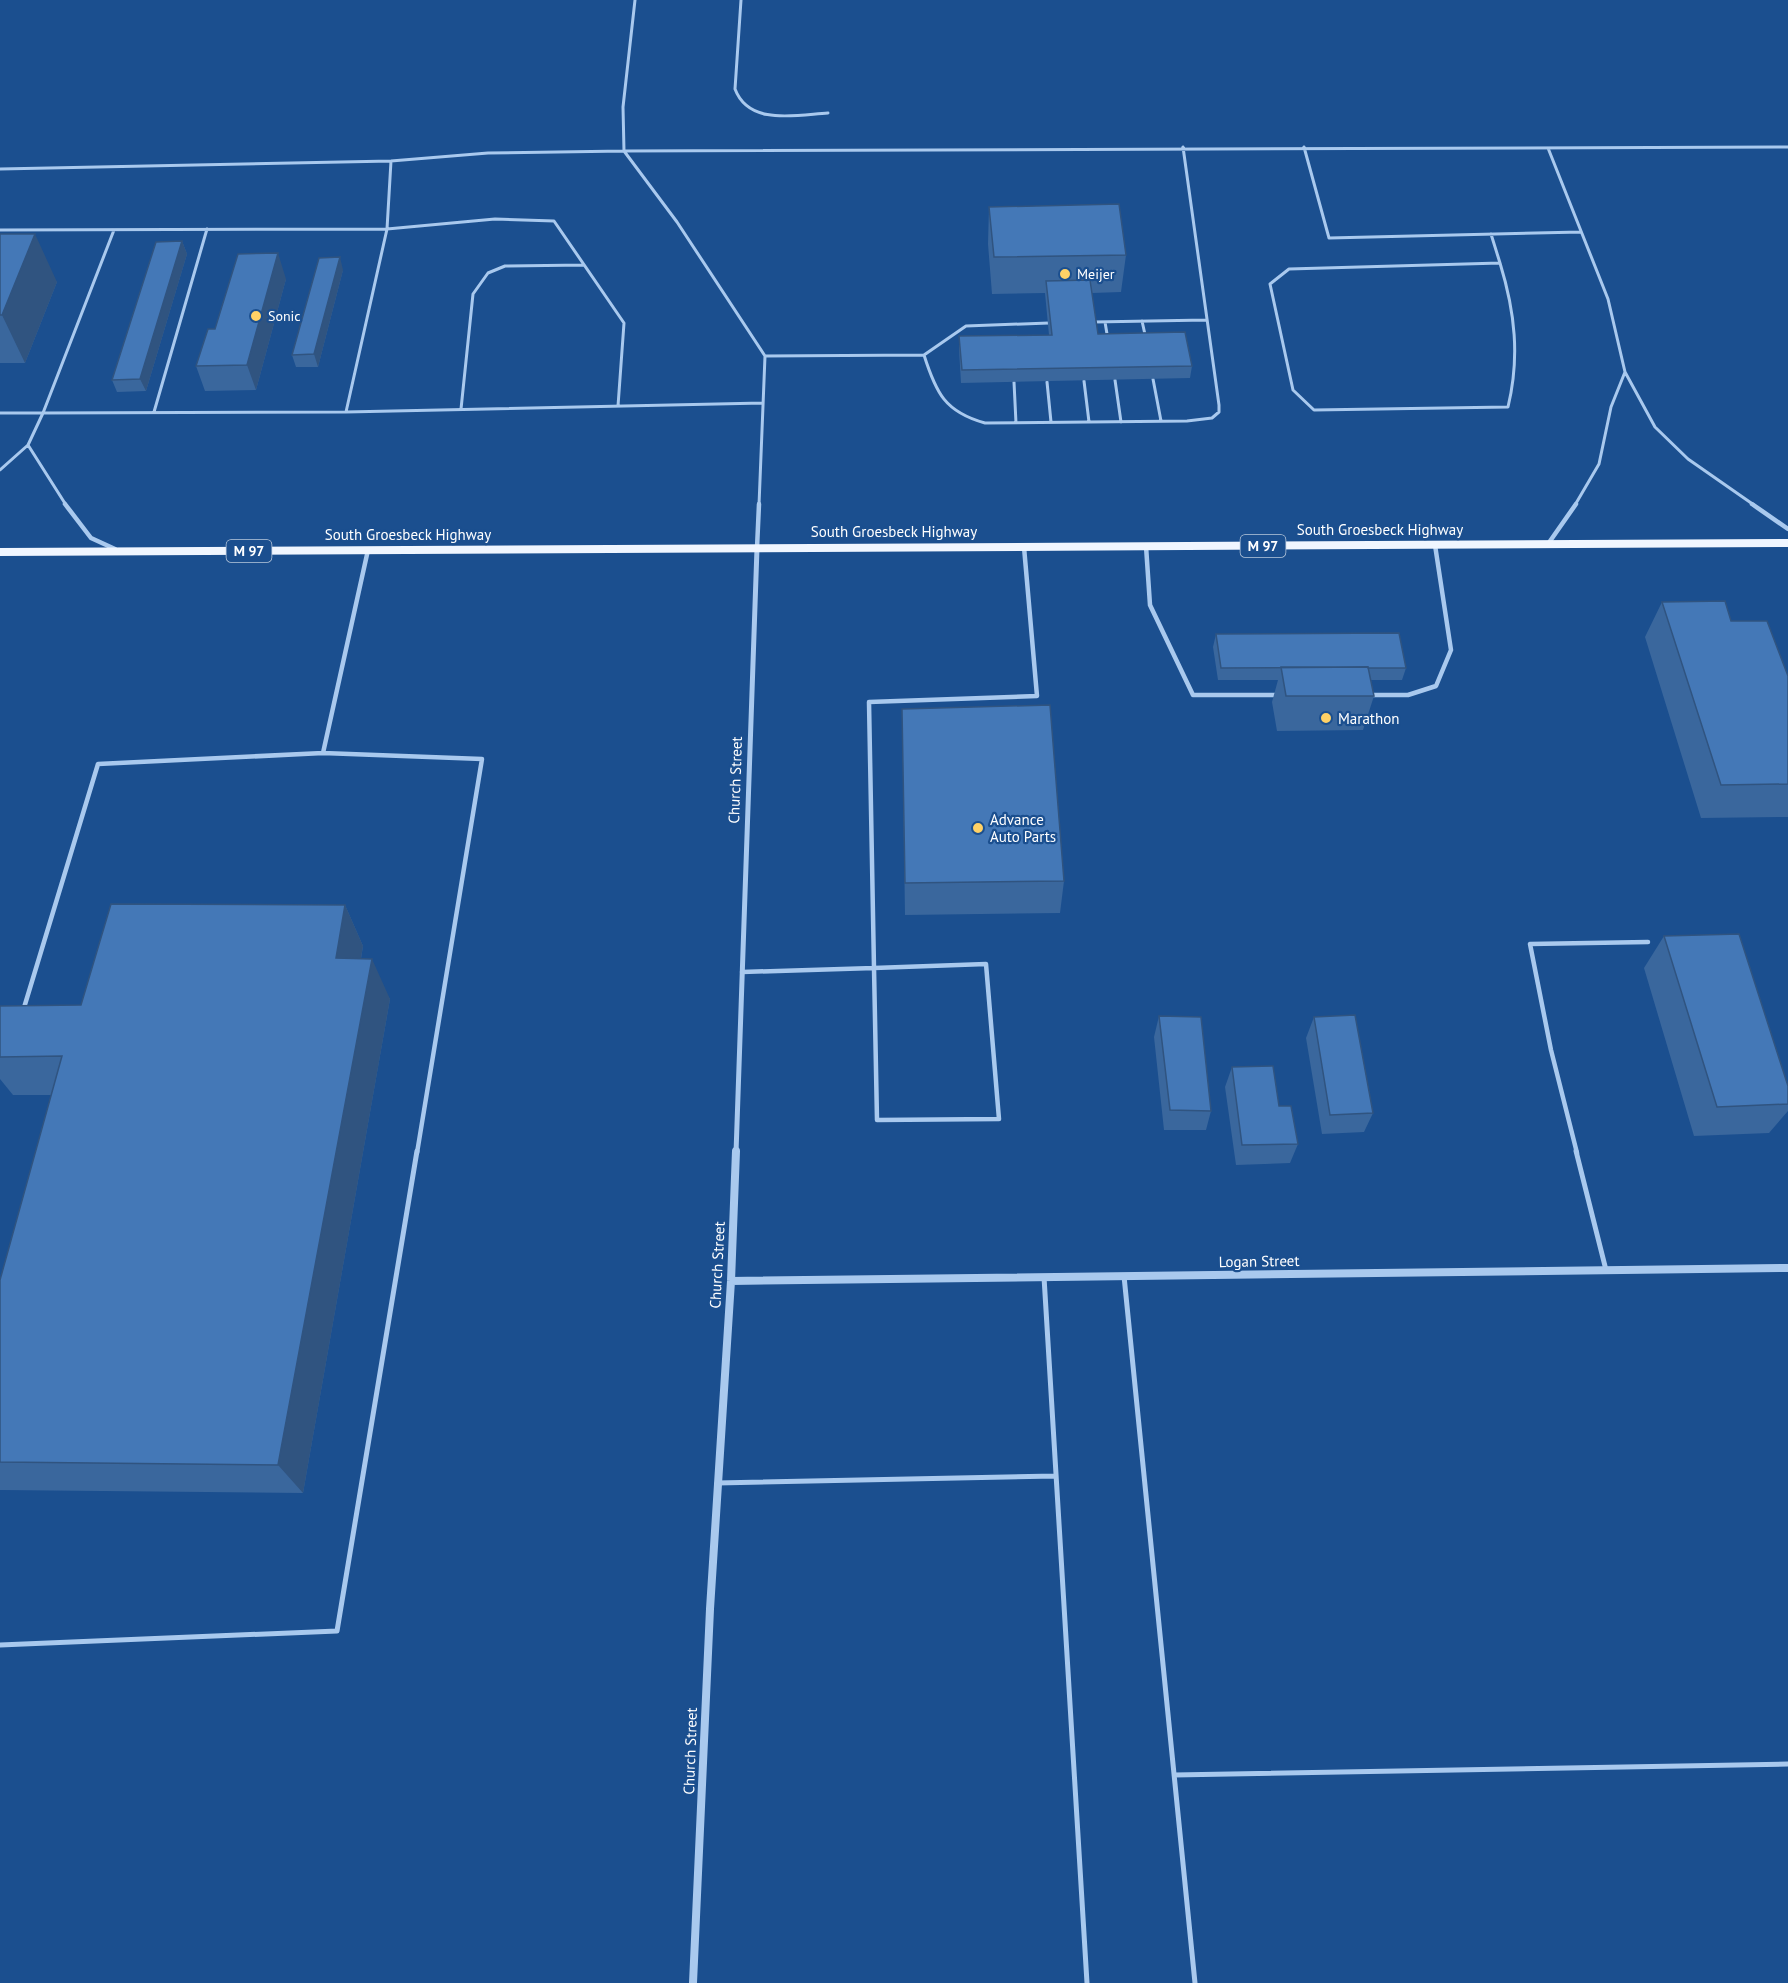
<svg xmlns="http://www.w3.org/2000/svg" width="1788" height="1983" viewBox="0 0 1788 1983" font-family="'PT Sans',sans-serif">
<style>
.lines{fill:none;stroke-linecap:round;stroke-linejoin:round}
.lane-far2{stroke:#a9c9ee;stroke-width:3}
.lane-far1{stroke:#a9c9ee;stroke-width:4.5}
.lane{stroke:#a9c9ee;stroke-width:5}
.street-far1{stroke:#a9c9ee;stroke-width:5}
.street{stroke:#a9c9ee;stroke-width:8}
.primary{fill:#f0f6ff;fill-rule:evenodd}
.wall{fill:#3a679d}
.shaded-wall{fill:#305480}
.building{fill:#4478b7;stroke:#305480;stroke-width:1.5}
.poi-dot{fill:#ffd166;stroke:#1b4f8f;stroke-width:2}
.labels{text-anchor:middle;dominant-baseline:central;stroke-width:4.5;stroke-linejoin:round;paint-order:stroke}
.far-poi-label{font-size:14px;fill:#fff;stroke:#1b4f8f;text-anchor:start}
.shield{fill:#1b4f8f;stroke:#bbcadd;stroke-width:1.5}
.shield-label{font-size:14px;font-weight:bold;fill:#fff}
.street-label{font-size:15px;fill:#fff;stroke:#1b4f8f}
.poi-label{font-size:15px;fill:#fff;stroke:#1b4f8f;text-anchor:start}
</style>
<rect width="100%" height="100%" fill="#1b4f8f"/>
<g class="lines">
<path class="lane-far2" d="M635,0L623,107L624,151L677,222L765,356L759,505
M741,0L735,89C749,126 796,115 828,113
M1304,147L1329,238L1581,232
M1548,148L1608,299L1625,372L1655,427L1688,459L1754,505
M391,161L387,229L495,219L554,221L624,323L618,406
M0,169L391,161L488,153L624,151L1788,147
M0,230L387,229L346,412L43,413L114,230
M1491,234L1500,263
M1500,263C1515,312 1520,357 1508,407L1314,410L1293,390L1270,284L1289,269Z
M1142,321L1146,339
M1094,322L1206,320
M1105,322L1108,340
M924,355L966,326L1049,323
M765,356L924,355C936,393 945,412 985,423L1187,421L1212,418L1219,412V405L1183,147
M1153,379L1161,421
M1115,380L1121,422
M1084,381L1089,422
M1014,382L1016,423
M1047,382L1051,422
M461,409L473,294L488,273L505,266L584,265
M154,412L207,229
M346,412L763,403
M0,413H43L28,445
M0,470L28,445L66,505
M1575,505L1599,464L1611,407L1625,372"/>
<path class="lane-far1" d="M65,504L91,538L115,549
M1752,504L1788,529
M1548,544L1576,504
M1146,546L1150,605L1193,695H1280
M757,548L759,504
M1369,695H1408L1436,686L1451,650L1435,545
M323,753L368,550
M986,964L999,1119L877,1120L874,968Z
M874,968L869,702L1037,696L1024,547
M742,972L874,968
M23,1011L98,764L323,753L482,759L417,1153
M1577,1153L1551,1050L1530,944L1648,942"/>
<path class="lane" d="M1576,1151L1606,1270
M1124,1276L1195,1983
M1044,1277L1087,1983
M717,1483L1055,1476
M0,1645L337,1631L417,1151
M1174,1775L1788,1764"/>
<path class="street-far1" d="M736,1153L757,548"/>
<path class="street" d="M731,1281L1788,1268
M693,1983L710,1609L731,1281L736,1151"/>
<path class="primary" d="M1788,539V547L0,556V548Z"/>
</g>
<path class="wall" d="M989,207L1126,255L1121,292L1092,293L1098,334L1192,366L1190,378L961,383L959,349V336L1049,335L1045,293L992,294L988,244Z
M0,234L57,282L25,363H0Z
M182,241L187,254L146,391L117,392L112,380Z
M343,270L318,367H296L292,355Z
M286,279L256,390L205,391L196,366L215,329Z
M1662,602L1731,621L1788,676V817L1701,818L1645,637Z
M1216,634L1406,668L1402,680H1371L1374,696L1363,730L1277,731L1272,702L1278,680H1218L1213,647Z
M902,709L1064,881L1060,913L905,915Z
M345,905L363,946L361,959L390,999L303,1493L0,1490V1280L52,1095H13L0,1079V1006L81,1005Z
M1664,936L1788,1086V1111L1769,1133L1694,1136L1644,968Z
M1159,1016L1211,1111L1206,1130H1164L1154,1037Z
M1314,1017L1373,1113L1364,1132L1322,1134L1306,1038Z
M1232,1067L1279,1106L1298,1144L1290,1163L1236,1165L1225,1087Z"/>
<path class="shaded-wall" d="M35,234L57,282L25,363L2,315Z
M182,241L187,254L146,391L140,379Z
M278,253L286,279L256,390L247,365Z
M340,257L343,270L318,367L314,354Z
M345,905L363,946L354,999L336,958Z
M372,959L390,999L303,1493L278,1465Z"/>
<path class="building" d="M1119,204L1126,255L994,257L989,207Z
M0,234H35L2,315H0Z
M182,241L140,379L112,380L156,242Z
M278,253L247,365L196,366L208,329H215L238,254Z
M340,257L314,354L292,355L319,258Z
M1090,280L1098,334L1185,332L1192,366L962,370L959,336L1052,335L1046,281Z
M1725,601L1731,621H1767L1788,676V784L1721,785L1662,602Z
M1399,633L1406,668H1368V667L1221,668L1216,634Z
M1281,667H1368L1374,696H1286Z
M1050,705L1064,881L905,883L902,709Z
M111,904L345,905L336,958L372,959L278,1465L0,1462V1280L62,1056L0,1057V1006L81,1005Z
M1739,934L1788,1086V1104L1717,1107L1664,936Z
M1355,1015L1373,1113L1330,1115L1314,1017Z
M1159,1016L1201,1017L1211,1111L1170,1110Z
M1273,1066L1279,1106H1291L1298,1144L1242,1145L1232,1067Z"/>
<g class="poi-dot">
<circle cx="1065" cy="274" r="6"/>
<circle cx="256" cy="316" r="6"/>
<circle cx="1326" cy="718" r="6"/>
<circle cx="978" cy="828" r="6"/>
</g>
<g class="labels">
<g class="far-poi-label">
<text x="1077" y="274">Meijer</text>
<text x="268" y="316">Sonic</text>
</g>
<g class="shield">
<rect x="1240.5" y="535" width="45" height="22" rx="4.5"/>
<rect x="226.5" y="540" width="45" height="22" rx="4.5"/>
</g>
<g class="shield-label">
<text x="1263" y="546">M 97</text>
<text x="249" y="551">M 97</text>
</g>
<g class="street-label">
<text x="1380" y="529">South Groesbeck Highway</text>
<text x="894" y="531">South Groesbeck Highway</text>
<text x="408" y="534">South Groesbeck Highway</text>
<text transform="translate(735 780) rotate(-88)">Church Street</text>
<text transform="translate(1259 1261) rotate(-1)">Logan Street</text>
<text transform="translate(717 1265) rotate(-87)">Church Street</text>
<text transform="translate(690 1751) rotate(-88)">Church Street</text>
</g>
<g class="poi-label">
<text x="1338" y="718">Marathon</text>
<text x="990" y="819">Advance<tspan x="990" dy="17">Auto Parts</tspan></text>
</g>
</g>
</svg>
